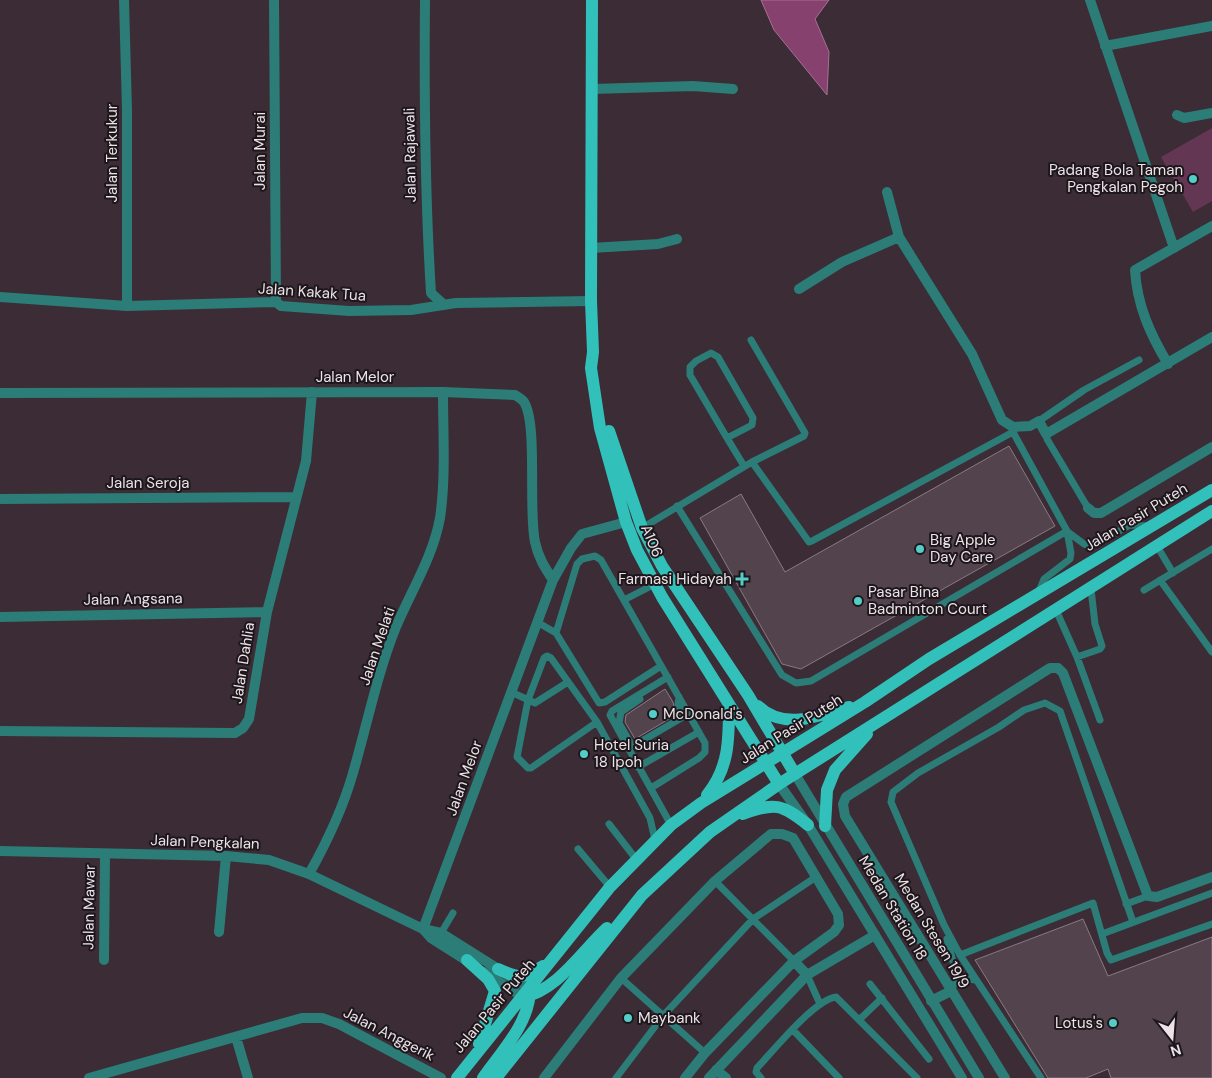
<svg xmlns="http://www.w3.org/2000/svg" width="1212" height="1078" viewBox="0 0 1212 1078" font-family="'DM Sans',sans-serif">
<style>
.green{fill:#633653}
.water{fill:#86416f;stroke:#a57193}
.building{fill:#53434d;stroke:#8b7984}
.lines{fill:none;stroke-linecap:round;stroke-linejoin:round}
.service{stroke:#2c7c78;stroke-width:7}
.minor{stroke:#2c7c78;stroke-width:10}
.tertiary{stroke:#2c7c78;stroke-width:10}
.primary{stroke:#32c1ba;stroke-width:12}
.poi-dot{fill:#54cdc7;stroke:#1d171b;stroke-width:2}
.labels{text-anchor:middle;dominant-baseline:central;stroke-width:4;stroke-linejoin:round;paint-order:stroke}
.street-label{font-size:15px;fill:#ece2e7;stroke:#1d171b}
.poi-label{font-size:15px;fill:#ece2e7;stroke:#1d171b;text-anchor:start}
</style>
<rect width="100%" height="100%" fill="#3b2c35"/>
<path class="green" d="M1212,128V201L1193,212L1161,157Z"/>
<path class="water" d="M761,0H829L815,19L829,52L827,95L774,30Z"/>
<path class="building" d="M1009,446L1055,526L801,669L782,664L700,518L741,494L785,572Z
M665,689L673,702L676,715L635,739L625,722L626,715Z
M1083,919L1108,976L1212,937V1078H1111L1108,1069L1086,1078H1048L975,960Z"/>
<g class="lines">
<path class="service" d="M751,340L805,433L804,436L752,462
M1039,421L1084,390L1139,360
M1046,434L1047,439L1088,508
M727,438L690,375V367L696,361L711,353L718,357L753,418L752,425L727,438L744,466
M677,506L782,675L796,683L811,681L1067,531
M642,528L752,462L809,542L812,541L1013,432L1067,531L1071,553L1070,559L1044,579L1039,591
M1068,532L1084,544L1092,546L1130,525L1149,526
M1157,546L1173,573
M1160,580L1212,652
M1144,590L1212,549
M624,600L655,584
M1056,610L1077,657L1100,649L1102,646L1095,624L1091,589
M537,622L556,633L599,703L605,702L661,666
M556,633L577,564L582,559L595,556L601,560L705,743V752L699,758L651,788
M1077,657L1100,720
M668,677L612,711L610,715L671,825
M511,692L535,703L568,682
M640,699L621,712L619,723L631,744L635,745L683,717L678,705L679,697
M597,722L531,768H528L517,757L528,700L544,658L547,656L551,658L597,722L650,818L655,840
M638,767L699,732
M609,824L636,859
M578,849L610,887
M715,881L794,961
M1126,904L1148,896
M441,933L453,913
M1102,934L1212,893
M947,939L957,977L951,991
M960,955L1093,903L1107,953L1111,960L1212,924
M807,975L820,1004
M957,977L975,980
M621,978L705,1053
M870,984L929,1059
M860,1019L882,998
M793,1030L839,1078
M616,1078L663,1016L753,919L816,877
M761,1078L756,1072L757,1068C774,1050 814,1000 836,997L917,1078
M1041,1078L960,955L944,925L891,802L893,792L918,773L999,727L1024,710L1045,703L1060,711L1133,922"/>
<path class="minor" d="M124,0L127,111V306
M274,0L276,302
M425,0C424,98 425,196 431,293L443,304
M1090,0L1174,248
M1105,46L1212,26
M592,89L693,86L733,89
M1177,115L1184,118L1212,113
M887,192L899,237
M591,248L658,244L677,239
M799,289L842,262L899,237L972,354L1002,420L1013,427L1030,426L1039,421L1046,434L1212,337
M0,297L127,306L276,302L281,306L349,311L411,310L456,303L591,301
M1168,364C1150,334 1137,305 1135,270L1212,226
M0,393L443,392L515,395C518,397 522,399 524,402C538,424 528,509 535,542C538,557 545,568 553,580
M0,499L296,497
M1088,508L1094,513H1101L1212,447
M0,617L267,612
M0,731L235,733L243,728L249,719L267,612L306,461L312,392
M309,874C327,842 343,808 353,773C367,725 377,674 396,627C411,591 433,557 440,518C446,477 443,434 443,392
M423,929L553,580L571,548L582,534L626,522
M219,932L226,856
M104,960L105,855
M794,961L807,975
M931,1001L951,991
M236,1037L248,1078
M716,1070L726,1078
M89,1078L302,1018H322L339,1024L441,1078
M544,1078L621,978L715,881L771,834H782L793,838L838,914L839,925L834,932L794,961L705,1053L685,1078
M709,1078L807,975L875,935
M1005,1078L845,816L843,804L846,797L1050,668H1058L1063,673L1148,896L1157,897L1212,877"/>
<path class="tertiary" d="M795,774L979,1078
M779,784L808,825L962,1078
M0,851L226,856L269,860L309,874L423,929L441,933L530,989
M423,929L431,938L472,964
M484,972L523,997"/>
<path class="primary" d="M592,0L591,301L593,352L591,368L600,428L626,522L637,550L662,597L779,784
M609,431L642,528L662,566L748,695L795,774
M758,706C784,731 818,716 849,707
M707,795C729,768 729,740 729,706
M743,814C775,802 782,804 808,825
M825,826L827,790L835,770L867,734
M467,960L488,979L495,991L479,1044
M498,969C520,979 523,979 543,966
M523,997C557,991 582,951 607,928
M457,1078L610,887L671,825L701,803L865,702L929,659L1212,490
M483,1078C501,1052 530,1023 530,989
M496,1078L642,895L710,832L779,784L1212,511"/>
</g>
<g class="poi-dot">
<circle cx="1193" cy="179" r="5"/>
<circle cx="920" cy="549" r="5"/>
<path d="M739.5 571.5h5v5h5v5h-5v5h-5v-5h-5v-5h5z"/>
<circle cx="858" cy="601" r="5"/>
<circle cx="653" cy="714" r="5"/>
<circle cx="584" cy="754" r="5"/>
<circle cx="628" cy="1018" r="5"/>
<circle cx="1113" cy="1023" r="5"/>
</g>
<g class="labels">
<g class="street-label">
<text transform="translate(260 151) rotate(-90)">Jalan Murai</text>
<text transform="translate(112 153) rotate(-90)">Jalan Terkukur</text>
<text transform="translate(410 155) rotate(-91)">Jalan Rajawali</text>
<text transform="translate(312 292) rotate(4)">Jalan Kakak Tua</text>
<text x="355" y="377">Jalan Melor</text>
<text x="148" y="483">Jalan Seroja</text>
<text transform="translate(1136 517) rotate(-31)">Jalan Pasir Puteh</text>
<text transform="translate(652 541) rotate(67)">A106</text>
<text transform="translate(133 599) rotate(-1)">Jalan Angsana</text>
<text transform="translate(377 646) rotate(-71)">Jalan Melati</text>
<text transform="translate(243 663) rotate(-81)">Jalan Dahlia</text>
<text transform="translate(791 729) rotate(-32)">Jalan Pasir Puteh</text>
<text transform="translate(464 778) rotate(-70)">Jalan Melor</text>
<text transform="translate(205 842) rotate(2)">Jalan Pengkalan</text>
<text transform="translate(89 907) rotate(-89)">Jalan Mawar</text>
<text transform="translate(893 908) rotate(59)">Medan Station 18</text>
<text transform="translate(932 931) rotate(59)">Medan Stesen 19/9</text>
<text transform="translate(494 1006) rotate(-50)">Jalan Pasir Puteh</text>
<text transform="translate(389 1034) rotate(27)">Jalan Anggerik</text>
</g>
<g class="poi-label">
<text x="1183" y="170" text-anchor="end">Padang Bola Taman<tspan x="1183" dy="17">Pengkalan Pegoh</tspan></text>
<text x="930" y="540">Big Apple<tspan x="930" dy="17">Day Care</tspan></text>
<text x="732" y="579" text-anchor="end">Farmasi Hidayah</text>
<text x="868" y="592">Pasar Bina<tspan x="868" dy="17">Badminton Court</tspan></text>
<text x="663" y="714">McDonald's</text>
<text x="594" y="745">Hotel Suria<tspan x="594" dy="17">18 Ipoh</tspan></text>
<text x="638" y="1018">Maybank</text>
<text x="1103" y="1023" text-anchor="end">Lotus's</text>
</g>
</g>
<g transform="translate(1172 1038) rotate(163)" stroke="#1d171b" stroke-width="4" paint-order="stroke">
<path d="M0-4L9 19L0 12L-9 19Z" fill="#ece2e7"/>
<text y="-8" font-size="14" font-weight="bold" text-anchor="middle" fill="#ece2e7">N</text>
</g>
</svg>
